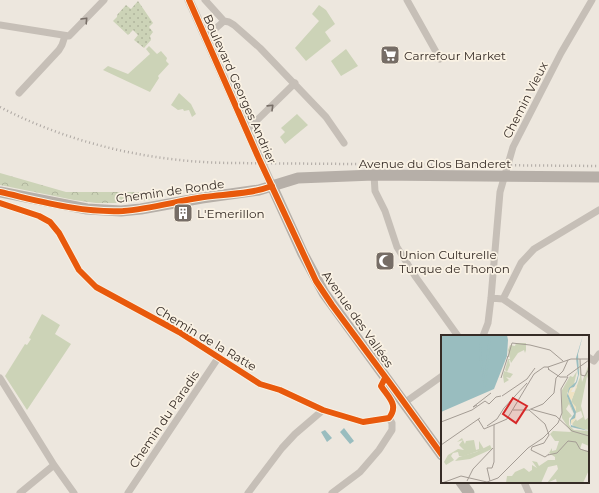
<svg xmlns="http://www.w3.org/2000/svg" width="599" height="493" viewBox="0 0 599 493" font-family="Montserrat,sans-serif">
<style>
.grass{fill:#ccd3b7}
.forest{fill:url(#forest-crowns)}
.garden{fill:url(#garden-dots)}
.water{fill:#99bdbf}
.lines{fill:none;stroke-linecap:round;stroke-linejoin:round}
.minor{stroke:#c6bfb7;stroke-width:7}
.tertiary{stroke:#c6bfb7;stroke-width:9}
.secondary{stroke:#b6afa8;stroke-width:11}
.rail{stroke:#ada7a2;stroke-width:2.5;stroke-dasharray:1 3;stroke-linecap:butt}
.cycleway-casing{stroke:#faf2e4;stroke-width:8}
.cycleway{stroke:#e8590c;stroke-width:6}
.oneway{stroke:#776e67}
.labels{text-anchor:middle;dominant-baseline:central;stroke-width:3.5;stroke-linejoin:round;paint-order:stroke}
.poi-label{font-size:12px;fill:#362c26;stroke:#faf2e4;text-anchor:start}
.street-label{font-size:12px;fill:#362c26;stroke:#faf2e4}
.inset-river{fill:none;stroke:#99bdbf;stroke-width:2}
.inset-road{fill:none;stroke:#a49c94;stroke-width:1}
.view{fill:#d62828;fill-opacity:0.15;stroke:#d62828;stroke-width:2}
.inset-edge{fill:none;stroke:#362c26;stroke-width:2}
</style>
<defs>
<pattern id="forest-crowns" width="20" height="18" patternUnits="userSpaceOnUse"><rect width="20" height="18" fill="#ccd3b7"/><path d="M2 6a3 3 0 1 1 6 0M12 15a3 3 0 1 1 6 0" fill="none" stroke="#b0b59d"/></pattern>
<pattern id="garden-dots" width="8" height="8" patternUnits="userSpaceOnUse"><rect width="8" height="8" fill="#ccd3b7"/><path d="M2 2h.1M6 6h.1" fill="none" stroke="#b0b59d" stroke-width="1.8" stroke-linecap="round"/></pattern>
</defs>
<rect width="100%" height="100%" fill="#ede7de"/>
<path class="grass" d="M319,5L326,10L335,24L325,32L331,41L306,61L295,48L319,21L312,14Z
M149,46L157,54L161,51L167,58L166,61L169,64L158,76L159,78L150,92L103,70L108,66L128,74L150,54L146,49Z
M346,49L358,66L341,76L331,61Z
M179,93L191,104L196,114L192,117L189,110L184,111L183,109L178,110L171,105Z
M297,114L308,125L285,144L280,137L285,132L281,128Z
M42,314L60,325L55,334L71,344L27,410L5,376L25,344L27,345L31,339L29,338Z"/>
<path class="forest" d="M0,173L66,192H159L161,194L158,199L117,203H96L74,200L0,185Z"/>
<path class="garden" d="M138,1L153,23L149,27L153,32L150,36L151,40L144,48L134,40L138,35L133,30L128,35L113,21L117,17V15L126,5L131,9Z"/>
<path class="water" d="M344,428L354,441L350,444L340,432Z
M325,430L332,438L327,442L321,432Z"/>
<g class="lines">
<path class="minor" d="M205,0L224,21L229,22L234,25L260,48L326,117L344,143
M407,0L440,59
M0,25L69,36L104,0
M205,38L224,21
M19,93L59,50L62,45L65,36
M246,129L252,125L295,83
M374,175L375,191L385,211L397,247L415,276L458,336
M0,203L39,216L50,222L59,233L79,270L96,287L179,332L260,384L280,390L323,410L363,422L389,418C399,405 389,398 381,386L385,378
M491,298L503,299L521,263L534,249L599,210
M503,299L557,336
M483,336L488,323L491,298L500,192L513,147L561,53L592,0
M588,357L594,361L599,354
M0,378L54,465L74,493
M404,403L442,376
M524,482L529,493
M20,493L54,465
M128,493L218,358
M248,493L282,448L295,434L323,410
M332,493L360,472L379,450L392,430V423L389,418"/>
<path class="tertiary" d="M189,0L272,186"/>
<path class="secondary" d="M272,186L303,254L324,293L442,455
M0,192L87,209L121,211L141,209L202,198L259,190L298,178L374,175L599,177
M461,482L469,493"/>
<path class="rail" d="M0,107C71,144 151,162 230,163L599,166"/>
<defs>
<path id="cycleway" d="M189,0L259,159L316,281L332,305L395,390L442,455
M0,192C40,201 81,213 123,211C150,209 177,201 204,197C226,194 251,194 272,186
M0,203L39,216L50,222L59,233L79,270L96,287L179,332L260,384L280,390L323,410L363,422L389,418C399,405 389,398 381,386L385,378"/>
</defs>
<use href="#cycleway" class="cycleway-casing"/>
<use href="#cycleway" class="cycleway"/>
</g>
<defs><path id="oneway-chevron" d="M-2-3.5L2.5 0L-2 3.5" fill="none" stroke-width="1.6" stroke-linecap="round" stroke-linejoin="round"/></defs>
<g class="oneway">
<use href="#oneway-chevron" transform="translate(85 20) rotate(-47)"/>
<use href="#oneway-chevron" transform="translate(271 107) rotate(-44)"/>
</g>
<defs>
<symbol id="supermarket-square" viewBox="-11 -11 22 22"><rect x="-9" y="-9" width="18" height="18" rx="4" fill="#766d66" stroke="#faf2e4"/><path d="M-6-5.5h2.5l.6 2H6L4.5 2H-2.5L-4.4-4H-6ZM-1.5 3.2a1.3 1.3 0 1 0 .1 0ZM3 3.2a1.3 1.3 0 1 0 .1 0Z" fill="#fff"/></symbol>
<symbol id="building-square" viewBox="-11 -11 22 22"><rect x="-9" y="-9" width="18" height="18" rx="4" fill="#766d66" stroke="#faf2e4"/><path d="M-4-6H4V6H1V3H-1V6H-4ZM-2.5-4.3h1.7v1.8h-1.7ZM.8-4.3h1.7v1.8H.8ZM-2.5-1h1.7V.8h-1.7ZM.8-1h1.7V.8H.8Z" fill="#fff"/></symbol>
<symbol id="mosque-square" viewBox="-11 -11 22 22"><rect x="-9" y="-9" width="18" height="18" rx="4" fill="#766d66" stroke="#faf2e4"/><path d="M3.5-4.9A6 6 0 1 0 3.5 4.9A5 5 0 1 1 3.5-4.9Z" fill="#fff"/></symbol>
</defs>
<g fill-rule="evenodd">
<use href="#supermarket-square" x="379" y="44" width="22" height="22"/>
<use href="#building-square" x="172" y="202" width="22" height="22"/>
<use href="#mosque-square" x="374" y="250" width="22" height="22"/>
</g>
<g class="labels">
<g class="poi-label">
<text x="404" y="55">Carrefour Market</text>
<text x="197" y="213">L'Emerillon</text>
<text x="399" y="254">Union Culturelle<tspan x="399" dy="14">Turque de Thonon</tspan></text>
</g>
<g class="street-label">
<text transform="translate(240 89) rotate(66)">Boulevard Georges Andrier</text>
<text transform="translate(525 100) rotate(-63)">Chemin Vieux</text>
<text x="435" y="163">Avenue du Clos Banderet</text>
<text transform="translate(170 191) rotate(-8)">Chemin de Ronde</text>
<text transform="translate(358 319) rotate(55)">Avenue des Vallées</text>
<text transform="translate(206 338) rotate(31)">Chemin de la Ratte</text>
<text transform="translate(164 419) rotate(-56)">Chemin du Paradis</text>
</g>
</g>
<g transform="translate(441 335)">
<rect width="148" height="148" fill="#ede7de"/>
<path d="M75,8H85V15L84,18L83,15L77,18L70,28L69,25H68L69,30L66,37L72,39L69,43L65,42L68,45L63,48L62,41L63,36L66,37L64,35L67,24H69L67,15L69,10L74,11ZM21,103L24,109L25,106L33,105L35,115L38,114V106L43,114L23,121H18L17,117L12,118L10,121L13,125L5,130L3,127L7,120L17,114L23,115L18,110L22,105L16,107Z" fill="#ccd3b7"/>
<path d="M138,22L141,47L148,29V46L146,41L140,71L144,85L148,82V95L134,93L131,89L135,84L136,86L142,82L140,76L135,78L130,67L139,42ZM136,36L133,49L126,58L132,78L128,69L125,74L131,81L128,83V90L133,95L148,96V111L141,108L139,114L148,116V135L142,148H116L115,144L106,148L117,134L116,130L107,132L100,148H65L66,141H71L74,137L83,133L88,137L91,135V130L96,133L91,126L96,127L98,131L107,125H114V122L108,118L111,113V116L115,115L118,106H114L109,99L112,96L130,97L121,83V55L129,41L132,42ZM49,110L51,114L29,124L14,126L18,122L35,117Z" fill="#ccd3b7"/>
<path d="M134,49L130,57H134L135,49L136,52L130,66L135,72V83L131,89L134,93L129,87L135,77L127,64L126,61L128,64L127,57Z" fill="#efe2c2"/>
<path d="M0,0H66L67,5L66,21L53,54L0,77ZM142,0L137,19L138,39L136,47L133,52L129,53L127,59L135,77L134,83L130,85V90L148,96L130,92L129,85L133,79L126,61L128,53L135,47L137,40L135,23Z" fill="#99bdbf"/>
<path class="inset-river" d="M40,0L39,19L44,52M44,50L49,0"/>
<path class="inset-road" d="M89,10L109,15M109,15L122,26M67,22L71,8L89,10M139,24L140,40L144,41L148,34M107,32L130,24H148M107,34L119,42H127M126,41L148,25M60,43L67,21M61,61L86,44L94,33M44,66L48,69L55,62L60,61M36,70L32,72L50,58M63,73L86,48M89,74L115,81L131,96L148,101M90,74L102,69L113,58L115,43L122,36L127,25M72,75H89M88,75L104,89L108,100L103,108L91,112L90,115L104,122L108,119M37,84L43,94L66,84L93,39L103,32H107L108,35M0,87L31,75L44,66M46,91L56,84L63,73M0,110L39,83M107,120L116,118L127,106L135,107L139,114L148,117M26,146L32,134L52,113M49,146L46,133H51L53,127V90M1,148L20,141L46,147L57,143L87,113L102,103L117,88L121,78L120,54L127,42"/>
<path class="view" d="M72,63L86,71L75,88L62,79Z"/>
<rect width="148" height="148" class="inset-edge"/>
</g>
</svg>
